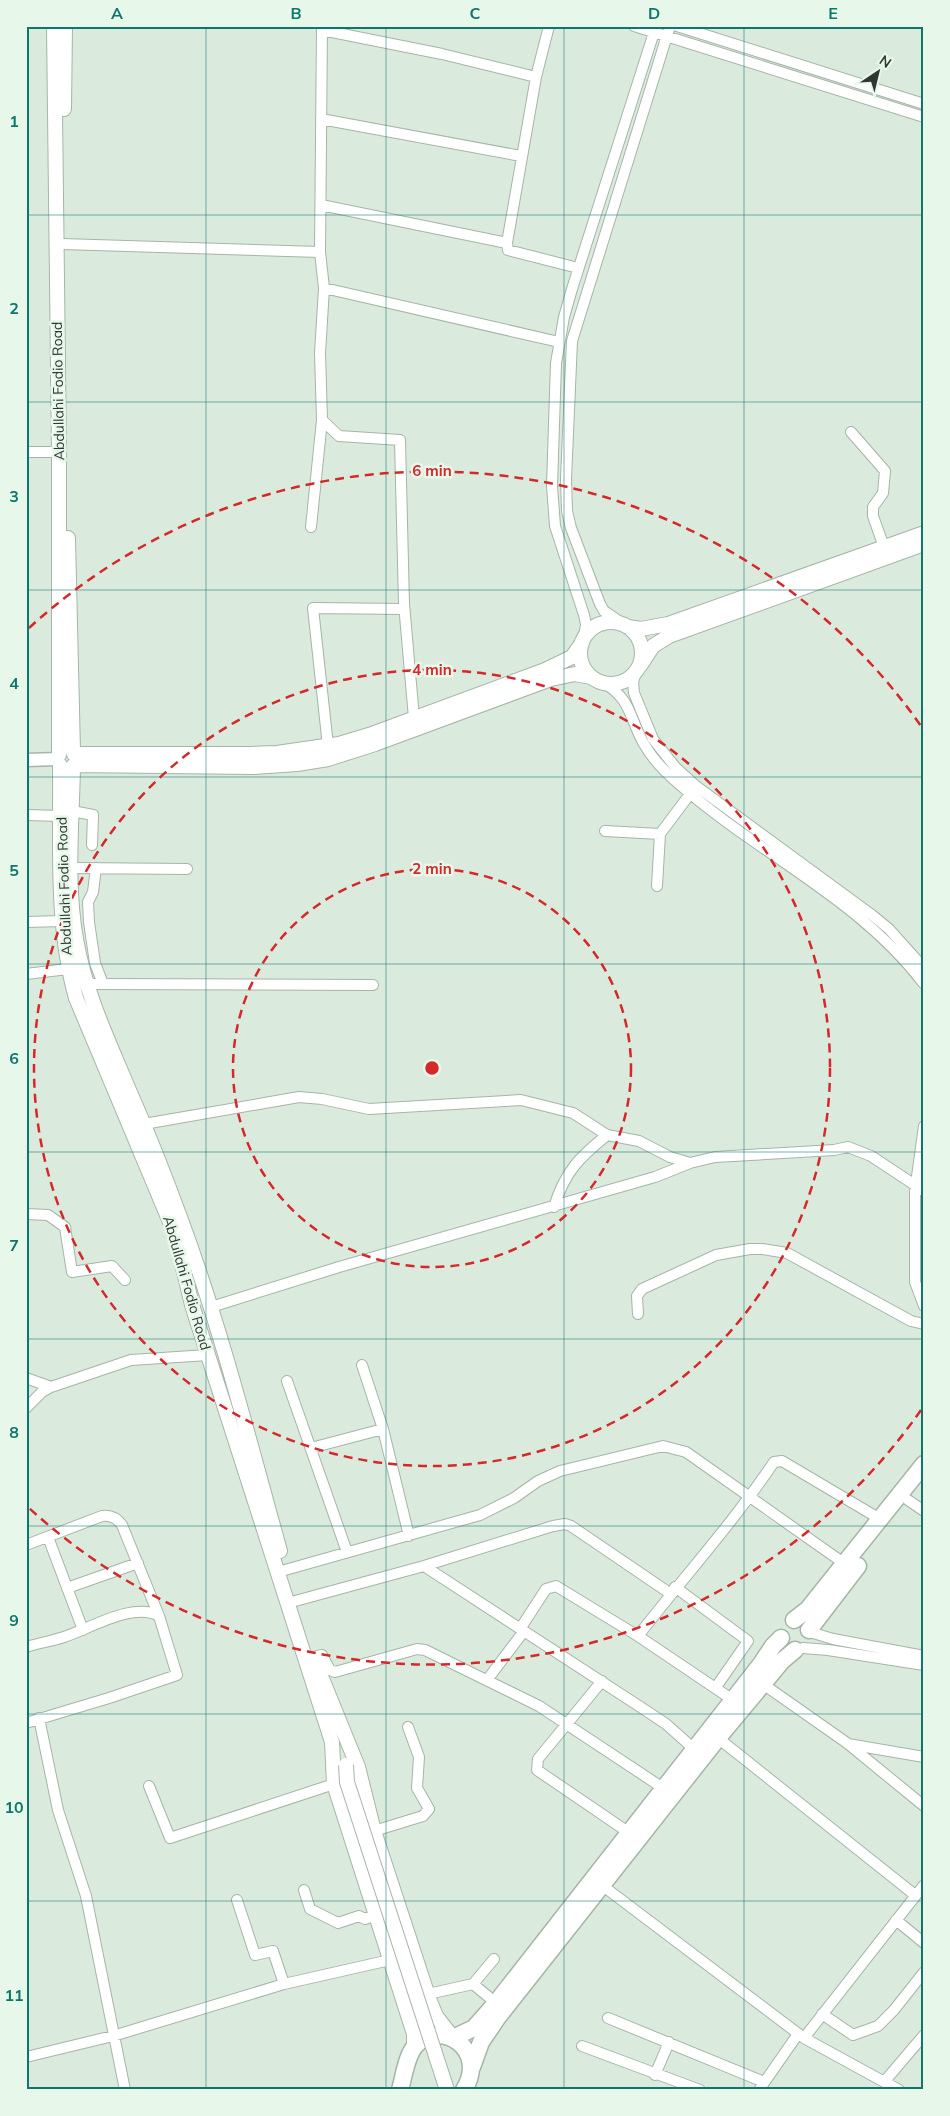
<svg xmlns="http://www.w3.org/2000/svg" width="950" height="2116" viewBox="0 0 950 2116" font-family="Mulish,sans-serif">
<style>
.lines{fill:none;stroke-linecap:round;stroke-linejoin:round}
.minor-casing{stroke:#a6b5a8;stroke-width:12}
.tertiary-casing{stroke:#a6b5a8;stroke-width:15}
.secondary-casing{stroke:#a6b5a8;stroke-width:16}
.trunk-casing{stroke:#a6b5a8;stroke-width:19}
.minor{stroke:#fff;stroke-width:10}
.tertiary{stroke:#fff;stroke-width:12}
.secondary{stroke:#fff;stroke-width:14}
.trunk{stroke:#fff;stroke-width:16}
.secondary-bridge-casing{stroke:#a6b5a8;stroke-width:16;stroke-linecap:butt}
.secondary-bridge{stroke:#fff;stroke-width:14}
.grid{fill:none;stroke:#0f766e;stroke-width:1;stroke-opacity:0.55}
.ring{fill:none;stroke:#d62828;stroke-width:2.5;stroke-dasharray:9 6}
.labels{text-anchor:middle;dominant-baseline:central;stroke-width:5;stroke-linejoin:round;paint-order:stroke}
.street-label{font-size:14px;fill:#303631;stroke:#e7f8ea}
.centre{fill:#d62828;stroke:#e7f8ea;stroke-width:2.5}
.ring-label{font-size:15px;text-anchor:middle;font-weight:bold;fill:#d62828;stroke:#e7f8ea;stroke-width:5;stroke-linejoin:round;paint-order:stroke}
.neatline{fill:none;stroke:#0f766e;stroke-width:2}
.grid-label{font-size:16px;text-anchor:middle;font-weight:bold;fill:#0f766e}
</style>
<rect width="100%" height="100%" fill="#daeadd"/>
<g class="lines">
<defs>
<path id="minor" d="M322,26L320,252L324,288L320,353L322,420L339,436L400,440L404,604L414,718
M549,26L536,77L507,243L508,250L578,268
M634,26L924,117
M677,26L924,104
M322,30L442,54L536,77
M321,119L521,156
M321,205L507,243
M62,244L320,252
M324,288L559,342
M851,432L885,471L883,493L873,507V516L884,547
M26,452H59
M311,527L322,420
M623,624L604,611L600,604L571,528L567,511L566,479L572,341L670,26
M584,637L586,624L584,615L555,526L552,486L556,363L564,317L572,289L656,26
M636,672L633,682L634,693L653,739L676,768L696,786L872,915L889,929L924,968
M604,683C632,700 629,718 644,744C653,760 665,772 679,784C758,854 859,898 924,984
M328,746L313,608L404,609
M72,811L93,815L92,845
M26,815L60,816
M605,831L660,834L690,794
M71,868L187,869
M96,868L93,892L88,902L89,922L95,963L103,984
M657,886L660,834
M26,922L62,921
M26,974L68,969
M87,984L373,985
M144,1124L299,1097L322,1099L369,1109L521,1100L573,1113L607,1135L639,1141L670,1157L690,1163
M924,1126L915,1191V1282L924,1306
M554,1207C565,1171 580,1157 607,1135
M26,1214L48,1215L65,1227L72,1272L112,1266L125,1280
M211,1307L339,1267L655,1177L690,1163L715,1157L834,1150L848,1147L871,1156L924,1191
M638,1314L637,1296L642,1289L716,1255L750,1249H762L787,1253L911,1321L924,1324
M362,1365L383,1429L409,1536
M26,1378L51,1387
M287,1381L347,1552
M26,1408L42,1392L51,1387L131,1360L208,1355
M311,1448L383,1429
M908,1500L924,1511
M48,1537L83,1630
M26,1545L102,1516C111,1515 117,1518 122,1525L159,1616L177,1675L109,1698L26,1723
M424,1566L642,1708L666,1724L694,1749
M285,1570L480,1515L514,1498L538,1481L560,1471L663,1446L686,1452L845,1564
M675,1587L748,1641L716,1687
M67,1588L138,1563
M295,1601L424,1566L553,1526L565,1524L571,1526L671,1594
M520,1629L546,1589L556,1586L638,1636L733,1700
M810,1632L833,1639L924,1656
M638,1636C683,1578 733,1523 774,1462L782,1461L880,1519
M26,1647C39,1643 52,1641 64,1637C89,1629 134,1601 159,1616
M803,1648L828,1650L924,1665
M313,1657L322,1655L330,1670L335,1672L417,1649L425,1650L539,1706L663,1788
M487,1680L524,1631
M602,1681L538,1759L537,1770L628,1832
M763,1684L847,1743L924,1806
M39,1718L58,1810L86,1896L125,2090
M718,1738L915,1895
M848,1744L924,1757
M149,1786L170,1838L334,1784
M374,1831L423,1816L429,1809L417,1788L419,1757L408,1727
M603,1886L804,2038L899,2090
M304,1890L310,1909L338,1923L359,1916L365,1919L376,1915
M237,1900L255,1955L273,1951L284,1984
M896,1920L924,1943
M473,1984L496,2003
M428,1994L473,1984L494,1959
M822,2014L853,2035L878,2026L894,2010L924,1972
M608,2018L764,2082
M804,2038L924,1885
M582,2046L700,2090
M26,2057L113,2036L284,1984L390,1960
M655,2075L669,2042
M884,2082L924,2035
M759,2090L798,2034"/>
<path id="tertiary" d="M26,760L58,759"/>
<path id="secondary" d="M54,26L59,452V755
M64,109L65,26
M68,538L73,752
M580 653a31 31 0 1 1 62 0a31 31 0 1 1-62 0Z
M628,627L641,629L668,624L924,533
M640,666L653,646L669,636L924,544
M74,754H250L277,753L339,744L369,735L545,670L572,657L582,643
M60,765C61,843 55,923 76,998L175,1234L192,1305L208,1355L332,1742L334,1784L414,2034V2047
M74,765L254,767L297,764L328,759L375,744L551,679L575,674L591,677
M73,766C72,823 66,883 76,939C85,992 108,1040 129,1090C148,1133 165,1176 181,1220C221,1328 249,1440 280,1551
M316,1664L358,1767L374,1831L429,1999L436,2016L453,2038"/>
<path id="trunk" d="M794,1620L808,1609L924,1464
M809,1630L858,1566
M453,2038L474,2028L496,2003L761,1664L773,1646L781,1638
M472,2067L481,2042L498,2017L718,1738L782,1661L795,1650
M400,2090C404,2076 406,2057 415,2046C440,2018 489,2049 464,2090"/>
</defs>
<use href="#minor" class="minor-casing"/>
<use href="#tertiary" class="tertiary-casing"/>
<use href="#secondary" class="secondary-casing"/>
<use href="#trunk" class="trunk-casing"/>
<use href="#minor" class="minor"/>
<use href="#tertiary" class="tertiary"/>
<use href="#secondary" class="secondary"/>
<use href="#trunk" class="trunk"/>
<defs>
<path id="secondary-bridge" d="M346,1765L347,1782L447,2090"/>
</defs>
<use href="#secondary-bridge" class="secondary-bridge-casing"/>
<use href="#secondary-bridge" class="secondary-bridge"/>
</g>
<path class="grid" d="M206,26V2090M386,26V2090M564,26V2090M744,26V2090M26,215H924M26,402H924M26,590H924M26,777H924M26,964H924M26,1152H924M26,1339H924M26,1526H924M26,1714H924M26,1901H924"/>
<g class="ring">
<circle cx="432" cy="1068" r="199"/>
<circle cx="432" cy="1068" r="398"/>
<path d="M921 1410A597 597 0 0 1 29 1508M29 628A597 597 0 0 1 921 726"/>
</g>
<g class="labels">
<g class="street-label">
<text transform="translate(58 391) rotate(-91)">Abdullahi Fodio Road</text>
<text transform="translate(64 886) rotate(-92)">Abdullahi Fodio Road</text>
<text transform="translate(187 1283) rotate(74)">Abdullahi Fodio Road</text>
</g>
</g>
<circle cx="432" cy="1068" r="8" class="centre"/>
<g class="ring-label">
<text x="432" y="476">6 min</text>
<text x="432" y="675">4 min</text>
<text x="432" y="874">2 min</text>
</g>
<rect width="950" height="2116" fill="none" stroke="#e7f8ea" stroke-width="55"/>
<g transform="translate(878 72) rotate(35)" stroke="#e7f8ea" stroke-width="4" paint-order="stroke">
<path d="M0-4L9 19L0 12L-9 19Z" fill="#303631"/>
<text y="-8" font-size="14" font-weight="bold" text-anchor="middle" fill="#303631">N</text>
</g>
<rect x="28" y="28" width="894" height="2060" class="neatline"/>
<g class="grid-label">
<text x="117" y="19">A</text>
<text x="296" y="19">B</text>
<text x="475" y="19">C</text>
<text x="654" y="19">D</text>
<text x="833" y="19">E</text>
<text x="14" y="127">1</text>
<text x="14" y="314">2</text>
<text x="14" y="502">3</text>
<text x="14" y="689">4</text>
<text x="14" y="876">5</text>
<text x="14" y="1064">6</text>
<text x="14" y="1251">7</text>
<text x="14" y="1438">8</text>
<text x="14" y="1626">9</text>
<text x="14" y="1813">10</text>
<text x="14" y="2001">11</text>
</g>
</svg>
